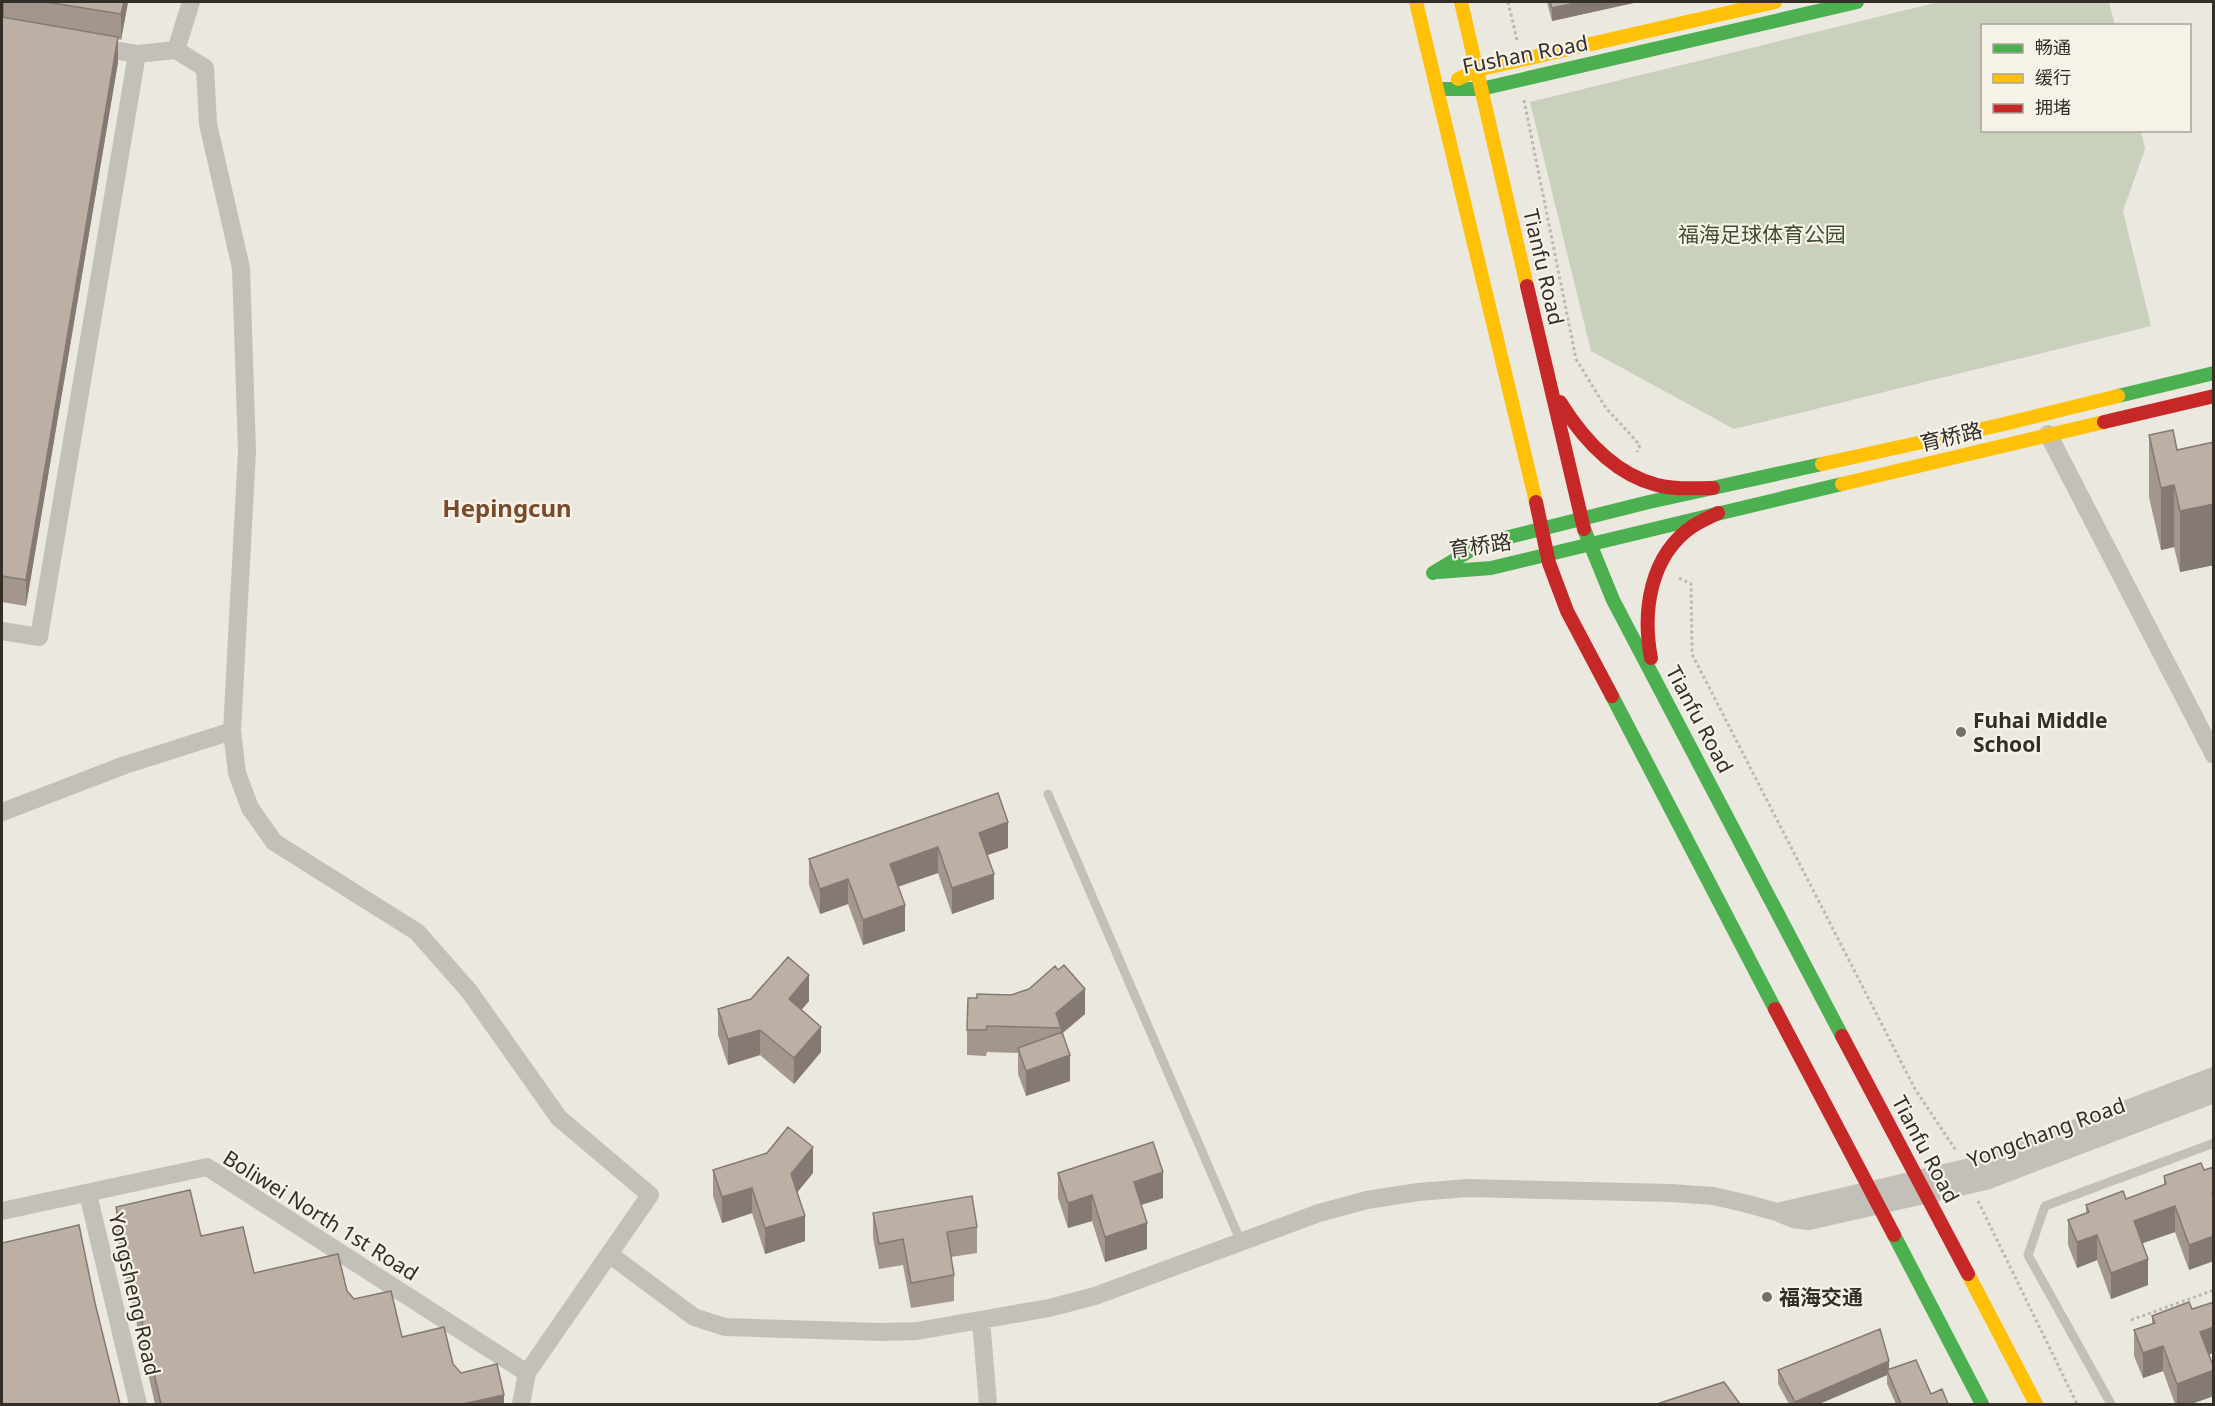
<svg xmlns="http://www.w3.org/2000/svg" width="2215" height="1406" viewBox="0 0 2215 1406" font-family="'Noto Sans','Noto Sans SC',sans-serif">
<style>
.green{fill:#c9d0bc}
.lines{fill:none;stroke-linecap:round;stroke-linejoin:round}
.path{stroke:#bcb8b2;stroke-width:3;stroke-dasharray:3 3;stroke-linecap:butt}
.lane{stroke:#c3c0ba;stroke-width:9}
.street{stroke:#c3c0ba;stroke-width:18}
.fast{stroke:#4caf50;stroke-width:14}
.slow{stroke:#ffc107;stroke-width:14}
.jam{stroke:#c62828;stroke-width:14}
.wall{fill:#a2968d}
.shaded-wall{fill:#847a73}
.building{fill:#bcafa4;stroke:#847a73;stroke-width:1.5}
.poi-dot{fill:#746f68;stroke:#f7f2e8;stroke-width:2}
.labels{text-anchor:middle;dominant-baseline:central;stroke-width:4.5;stroke-linejoin:round;paint-order:stroke}
.street-label{font-size:21px;fill:#342e28;stroke:#f7f2e8}
.park-label{font-size:21px;fill:#3e4f2f;stroke:#f7f2e8}
.poi-label{font-size:21px;font-weight:bold;fill:#342e28;stroke:#f7f2e8;text-anchor:start}
.quarter-label{font-size:24px;font-weight:bold;fill:#794a2b;stroke:#f7f2e8}
</style>
<rect width="100%" height="100%" fill="#ebe8e0"/>
<path class="green" d="M1939,2H2109L2115,25L1982,26V130L2141,131L2145,149L2123,211L2151,326L1734,429L1591,351L1530,102Z"/>
<g class="lines">
<path class="path" d="M1508,2L1517,40
M1524,100L1576,359L1606,408L1640,445L1637,452
M1679,578L1691,584L1692,654L1915,1089L1957,1152
M1978,1201L2077,1404
M2131,1320L2214,1290"/>
<path class="lane" d="M1048,794L1241,1242
M2111,1404L2028,1255L2045,1206L2214,1143"/>
<path class="street" d="M95,47L137,54L176,50L191,2
M176,50L205,68L208,124L241,268L247,451L232,731L237,773L250,808L274,842L417,932L469,991L559,1118L650,1195L527,1373L521,1404
M2048,434L2214,755
M2,631L39,637L137,54
M2,812L125,765L232,731
M88,1194L138,1404
M2,1211L207,1167L527,1373
M1777,1212L1979,1165L2214,1076
M609,1254L694,1317L725,1327L882,1332L917,1331L1049,1308L1095,1296L1319,1213L1367,1200L1418,1192L1468,1188L1671,1193L1713,1196L1744,1203L1777,1212L1793,1219L1809,1221L1986,1181L2214,1094
M981,1320L988,1404"/>
<path class="fast" d="M1437,89H1481L1857,2
M2118,396L2214,373
M1584,529L1613,600L1842,1036
M1439,572L1491,568L1842,484
M1433,573L1481,544L1649,502L1822,464
M1612,696L1775,1009
M1894,1235L1982,1404"/>
<path class="slow" d="M1416,2L1536,502
M1461,2L1527,286
M1458,79L1477,70L1775,2
M1822,464L2000,425L2118,396
M1842,484L2104,422
M1968,1274L2036,1404"/>
<path class="jam" d="M1527,286L1584,529
M1560,402C1583,439 1614,474 1657,485C1675,490 1695,488 1713,488
M2104,422L2214,396
M1536,502L1549,563L1567,611L1612,696
M1651,658C1642,611 1650,555 1693,526C1701,521 1710,517 1718,513
M1775,1009L1894,1235
M1842,1036L1968,1274"/>
</g>
<path class="wall" d="M2,2H128L121,40L118,39V62L26,606L2,602Z
M1547,2H1638L1552,21Z
M2149,435L2177,450L2214,442V565L2180,572L2174,547L2161,550L2149,497Z
M998,793L1008,848L987,855L994,899L952,914L938,873L898,887L905,931L863,945L848,904L820,914L809,885V859Z
M977,998L1085,1014L1063,1033L1070,1081L1026,1096L1018,1074V1053L987,1052L986,1056L967,1055V1030Z
M809,1001L801,1010L821,1052L794,1084L760,1055L728,1065L718,1035V1009Z
M2201,1163L2189,1270L2175,1232L2143,1243L2148,1285L2111,1299L2097,1260L2077,1268L2068,1245V1220L2086,1213V1205L2126,1199L2164,1185V1176Z
M713,1170L813,1173L797,1192L805,1241L765,1254L752,1213L722,1223L713,1196Z
M1058,1173L1163,1198L1141,1205L1147,1249L1105,1262L1092,1221L1068,1228L1058,1198Z
M116,1207L201,1236L254,1273L347,1291L354,1299L402,1337L453,1364L461,1373L504,1404H155L116,1233Z
M873,1213L977,1227V1253L951,1257L954,1275V1301L911,1308L903,1265L879,1269L873,1238Z
M2192,1309L2214,1353L2209,1354L2214,1368V1396L2191,1404H2175L2163,1371L2143,1378L2134,1356V1330L2152,1324V1316Z
M1778,1370H1889L1948,1404H1896L1887,1384V1375L1819,1404H1789L1778,1384Z"/>
<path class="shaded-wall" d="M2,2H4V20L2,21Z
M124,2H128L121,40V14Z
M1580,2H1638L1552,21V8Z
M118,37V62L26,606V580Z
M2174,485V547L2161,550V488Z
M2214,504V565L2180,572V511Z
M1008,822V848L979,858V833Z
M938,847V873L890,889V864Z
M994,874V899L952,914V888Z
M848,879V904L820,914V889Z
M905,905V931L863,945V920Z
M809,975V1001L789,1025V999Z
M1085,989V1014L1061,1034V1028L1056,1013Z
M821,1027V1052L794,1084V1058Z
M760,1030V1055L728,1065V1039Z
M1070,1055V1081L1026,1096V1071Z
M813,1147V1173L791,1200V1174Z
M1163,1172V1198L1134,1207V1182Z
M752,1188V1213L722,1223V1197Z
M1092,1195V1221L1068,1228V1203Z
M2175,1206V1232L2134,1246V1221Z
M805,1216V1241L765,1254V1228Z
M1147,1223V1249L1105,1262V1237Z
M2097,1235V1260L2077,1268V1242Z
M2214,1236V1261L2189,1270V1245Z
M2148,1259V1285L2111,1299V1273Z
M2214,1327V1353L2200,1357V1332Z
M2163,1346V1371L2143,1378V1353Z
M1889,1361V1374L1887,1370V1375L1819,1404H1795V1402Z
M2214,1370V1396L2191,1404H2177V1384Z
M504,1395V1404H463Z"/>
<path class="building" d="M46,2H124L121,14Z
M1550,2H1580L1552,8Z
M2,17L118,37L26,580L2,576Z
M2173,430L2177,450L2214,442V504L2180,511L2174,485L2161,488L2149,435Z
M998,793L1008,822L979,833L994,874L952,888L938,847L890,864L905,905L863,920L848,879L820,889L809,859Z
M788,957L809,975L789,999L821,1027L794,1058L760,1030L728,1039L718,1009L751,999Z
M1064,965L1085,989L1056,1013L1061,1028L987,1026L986,1030H967L968,998H977V994L1011,995L1029,989L1055,966L1058,970Z
M1062,1032L1070,1055L1026,1071L1018,1048Z
M788,1127L813,1147L791,1174L805,1216L765,1228L752,1188L722,1197L713,1170L767,1153Z
M1153,1142L1163,1172L1134,1182L1147,1223L1105,1237L1092,1195L1068,1203L1058,1173Z
M2201,1163L2204,1170L2214,1167V1192L2212,1193L2214,1197V1236L2189,1245L2175,1206L2134,1221L2148,1259L2111,1273L2097,1235L2077,1242L2068,1220L2089,1212L2086,1205L2123,1191L2126,1199L2166,1184L2164,1176Z
M190,1190L201,1236L243,1227L254,1273L338,1254L347,1291L354,1299L391,1291L402,1337L444,1327L453,1364L461,1373L497,1364L504,1395L463,1404H161L116,1207Z
M972,1196L977,1227L947,1232L954,1275L911,1283L903,1239L879,1244L873,1213Z
M79,1225L95,1303L120,1404H2V1243Z
M2189,1302L2192,1309L2214,1302V1327L2200,1332L2214,1368V1370L2177,1384L2163,1346L2143,1353L2134,1330L2155,1323L2152,1316Z
M1880,1329L1889,1361L1795,1402L1778,1370Z
M1916,1360L1931,1394L1942,1389L1948,1404H1901L1887,1370Z
M1724,1382L1740,1404H1657Z"/>
<g class="poi-dot">
<circle cx="1961" cy="732" r="6"/>
<circle cx="1767" cy="1297" r="6"/>
</g>
<g class="labels">
<g class="street-label">
<text transform="translate(1525 54) rotate(-11)">Fushan Road</text>
<text transform="translate(1544 267) rotate(77)">Tianfu Road</text>
<text transform="translate(1951 436) rotate(-13)">育桥路</text>
<text transform="translate(1480 545) rotate(-8)">育桥路</text>
<text transform="translate(1700 719) rotate(62)">Tianfu Road</text>
<text transform="translate(2046 1132) rotate(-20)">Yongchang Road</text>
<text transform="translate(1926 1149) rotate(62)">Tianfu Road</text>
<text transform="translate(321 1215) rotate(32)">Boliwei North 1st Road</text>
<text transform="translate(135 1294) rotate(77)">Yongsheng Road</text>
</g>
<g class="park-label">
<text x="1762" y="234">福海足球体育公园</text>
</g>
<g class="poi-label">
<text x="1973" y="720">Fuhai Middle<tspan x="1973" dy="24">School</tspan></text>
<text x="1779" y="1297">福海交通</text>
</g>
<g class="quarter-label">
<text x="507" y="507">Hepingcun</text>
</g>
</g>
<rect width="2215" height="1406" fill="none" stroke="#342e28" stroke-width="6"/>
<rect x="1981" y="24" width="210" height="108" fill="#f7f2e8" stroke="#a9a49b" stroke-width="1.5"/>
<rect x="1993" y="44" width="30" height="9" fill="#4caf50" stroke="#a9a49b" stroke-width="1.5"/>
<text x="2035" y="54" font-size="18" fill="#342e28">畅通</text>
<rect x="1993" y="74" width="30" height="9" fill="#ffc107" stroke="#a9a49b" stroke-width="1.5"/>
<text x="2035" y="84" font-size="18" fill="#342e28">缓行</text>
<rect x="1993" y="104" width="30" height="9" fill="#c62828" stroke="#a9a49b" stroke-width="1.5"/>
<text x="2035" y="114" font-size="18" fill="#342e28">拥堵</text>
</svg>
